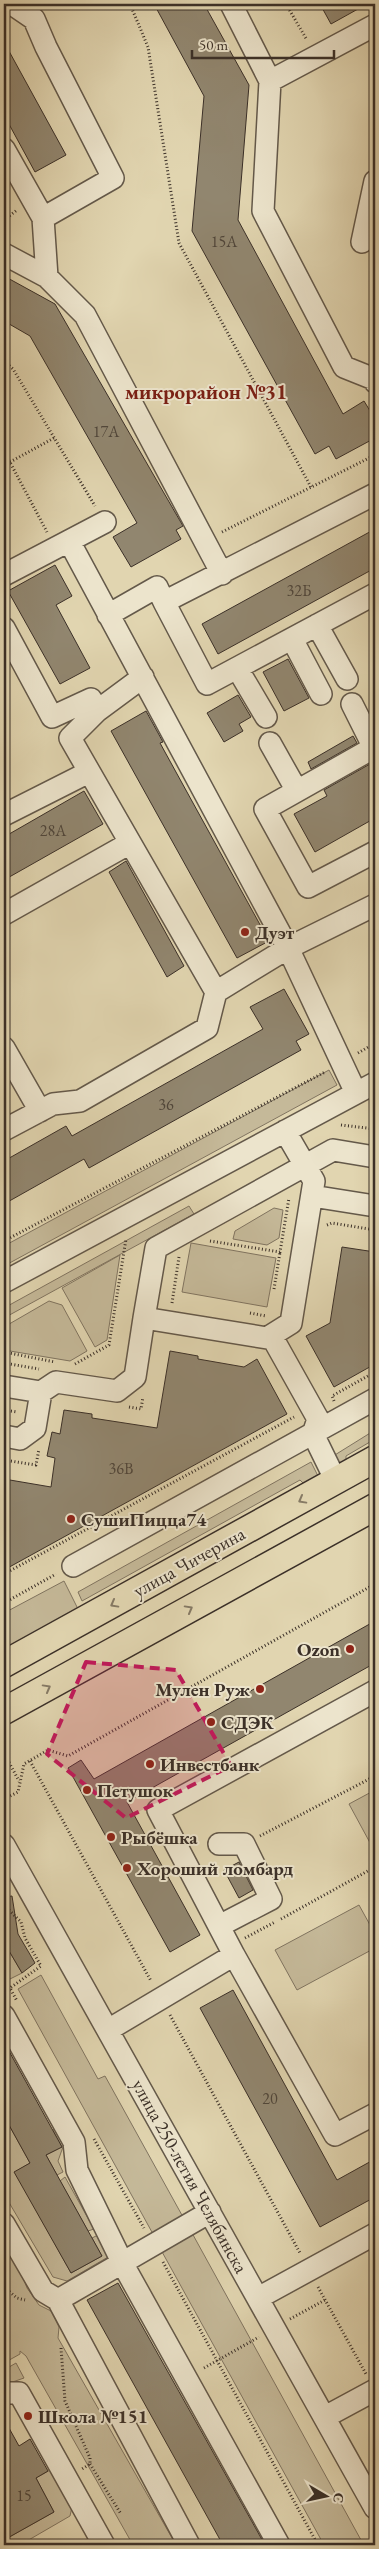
<svg xmlns="http://www.w3.org/2000/svg" width="379" height="2549" viewBox="0 0 379 2549" font-family="'EB Garamond',serif">
<style>
.green{fill:#c5b999;stroke:#807460}
.building{fill:#91866f;stroke:#3b3028}
.lines{fill:none;stroke-linecap:round;stroke-linejoin:round}
.minor-casing{stroke:#64594a;stroke-width:24}
.major-casing{stroke:#3b3028;stroke-width:29}
.path{stroke:#3b3028;stroke-width:3;stroke-dasharray:1 2.5;stroke-linecap:butt}
.minor{stroke:#ece4cc;stroke-width:21}
.major{stroke:#e1d5b0;stroke-width:26}
.oneway{stroke:#867a65}
.marked{fill:#c2185b;fill-opacity:0.2;stroke:#c2185b;stroke-width:4;stroke-dasharray:10 6;stroke-linejoin:round}
.poi-dot{fill:#8f2418;stroke:#ece4cc;stroke-width:2}
.labels{text-anchor:middle;dominant-baseline:central;stroke-width:4;stroke-linejoin:round;paint-order:stroke}
.number-label{font-size:16px;fill:#50463a}
.poi-label{font-size:19px;font-weight:bold;fill:#3b3028;stroke:#ece4cc;text-anchor:start}
.street-label{font-size:19px;fill:#3b3028;stroke:#ece4cc}
.quarter-label{font-size:21px;font-weight:bold;fill:#7a1f14;stroke:#ece4cc}
</style>
<rect width="100%" height="100%" fill="#e1d5b0"/>
<filter id="stains"><feTurbulence type="fractalNoise" baseFrequency=".004" numOctaves="4"/><feColorMatrix values="0 0 0 0 .2 0 0 0 0 .09 0 0 0 0 .02 0 0 0 .5 -.17"/></filter>
<radialGradient id="worn" r=".72"><stop offset=".6" stop-color="#630" stop-opacity="0"/><stop offset="1" stop-color="#630" stop-opacity=".3"/></radialGradient>
<path class="green" d="M329,1070L337,1085L4,1266V1246Z
M189,1206L194,1214L4,1318V1308Z
M274,1208L283,1210L279,1238L267,1245L233,1239L235,1231Z
M191,1243L276,1258L267,1307L182,1292Z
M120,1255L107,1340L95,1347L62,1288Z
M49,1301L62,1305L87,1351L70,1361L4,1350V1327Z
M375,1430V1439L346,1456V1460L340,1468L330,1458Z
M311,1462L319,1478L306,1486L300,1480L82,1601L78,1592Z
M64,1581L81,1615L4,1655V1613Z
M375,1790V1852L349,1804Z
M359,1905L375,1934V1948L297,1990L275,1950Z
M4,1934L8,1941L5,1944L22,1973L10,1979L4,1969Z
M41,1975L98,2079L105,2076L183,2217L153,2234L18,1989Z
M4,2116L30,2163L15,2172L71,2273L102,2256L92,2238L98,2235L108,2257L67,2281L53,2277L4,2194Z
M56,2128L64,2144L58,2161L63,2172L57,2175L46,2155L62,2147L53,2130Z
M65,2177L94,2229L88,2231L60,2181Z
M192,2233L361,2540L351,2545H324L161,2250Z
M4,2243L18,2264L27,2288L39,2305L51,2311L59,2327L58,2338L176,2545H133L26,2356L20,2351V2354L4,2363Z
M16,2363L24,2378L4,2385V2370Z
M52,2469L72,2507L70,2516L20,2545H4V2540L54,2512L36,2478Z"/>
<path class="building" d="M154,4H204L249,85L238,220L343,414L364,401L375,419V438L336,459L329,446L315,454L192,231L204,96Z
M320,4H367L331,24Z
M4,42L66,155L35,172L4,115Z
M4,276L55,304L183,526L176,530L181,539L131,567L113,537L137,523L30,336L4,321Z
M375,529V568L218,654L202,624Z
M55,565L72,596L56,605L90,668L60,684L8,591Z
M288,659L309,698L284,711L263,672Z
M238,695L251,717L239,724L243,731L224,742L207,713Z
M146,711L163,742L160,743L269,941L237,958L111,731Z
M353,736L357,743L311,769L308,762Z
M370,764L375,773V818L315,852L294,814L327,796L324,790Z
M84,791L103,824L4,880V837Z
M126,861L184,966L167,977L109,872Z
M284,989L309,1034L296,1041L301,1050L89,1168L84,1159L4,1204V1161L66,1126L72,1136L263,1029L250,1007Z
M342,1247L375,1252V1364L334,1387L306,1336L330,1323Z
M170,1351L198,1356V1359L244,1367L257,1359L287,1414L4,1570V1479L51,1487L55,1458L47,1456L52,1432L60,1434L64,1410L92,1414V1418L157,1428Z
M375,1621V1663L127,1802L200,1935L170,1952L68,1768L81,1760L94,1779Z
M239,1862L253,1890L239,1898L224,1870Z
M12,1896L18,1934L35,1963L22,1973L5,1944L8,1941L4,1934V1897Z
M233,1990L337,2180L375,2159V2197L320,2227L200,2008Z
M4,2042L62,2147L46,2155L102,2256L71,2273L14,2172L30,2163L4,2116Z
M118,2283L223,2470L265,2545H223L87,2300Z
M4,2419L19,2446L30,2439L48,2471L36,2478L54,2512L4,2540Z"/>
<g class="lines">
<defs>
<path id="minor" d="M12,4L34,19L46,47L113,178L43,218
M231,4L270,81L263,211L344,367L374,379L375,382
M270,81L375,25
M4,149L43,218L47,277
M362,242L375,181
M4,254L47,277L85,315L222,574
M69,541L288,948L356,1093
M4,575L105,522
M164,602L207,684L375,594
M108,615L157,587L164,602L375,494
M317,625L347,679
M4,628L52,717L91,699L97,711
M292,639L321,694
M237,668L266,717
M143,677L97,711L70,738L216,992
M352,704L374,748
M270,743L297,791
M375,747L265,809L308,887L375,852
M4,815L89,772
M4,914L130,843
M4,1048L40,1111
M4,1130L53,1104L80,1101L207,1028L216,992L288,948L375,905
M312,1196L375,1206
M4,1282L375,1083
M144,1318L156,1248L333,1150L375,1157
M276,1344L318,1419L313,1434L336,1481
M4,1386L41,1392
M4,1436L20,1439L35,1428L41,1392L56,1382L117,1391L135,1377L144,1318L267,1338L291,1323L314,1181L285,1131
M73,1566L375,1399
M375,1691L158,1810L234,1955L335,2135L375,2114
M4,1845L375,2508
M219,1926L271,1899L244,1844H219
M4,2016L74,2142L77,2170L125,2268L279,2545
M108,2030L234,1955
M4,2224L43,2291L58,2300L189,2545
M258,2298L375,2234
M58,2300L210,2212
M4,2393H19L104,2545
M325,2417L375,2390"/>
<path id="major" d="M4,1664L375,1459
M4,1711L375,1507"/>
</defs>
<use href="#minor" class="minor-casing"/>
<use href="#major" class="major-casing"/>
<path class="path" d="M130,4L148,47L179,243L312,489
M286,4L307,40
M4,220L17,210
M4,361L13,369L95,506
M4,451L47,532
M10,462L54,438
M222,532L375,455
M358,1053L375,1043
M341,1125L375,1129
M327,1225L332,1223L375,1230
M4,1241L325,1072
M210,1241L280,1252L289,1198
M274,1289L280,1252
M172,1303L179,1257
M250,1313L266,1316
M4,1352L55,1362
M4,1363L39,1369
M75,1364L109,1345L126,1239
M334,1401L332,1396L375,1372
M129,1407L141,1409L143,1397
M4,1410L17,1412
M4,1460L36,1465L39,1449
M4,1574L294,1417
M4,1603L56,1574
M4,1753L19,1781
M30,1761L151,1981
M4,1799L18,1792L24,1764L48,1750L68,1756L375,1584
M260,1836L375,1776
M4,1905L21,1922L25,1938L41,1966L10,1988
M281,1919L375,1867
M245,1938L275,1922
M4,1977L17,2001
M170,2015L300,2253
M94,2139L144,2228
M163,2262L318,2545
M4,2287L17,2298L25,2300
M318,2287L366,2374
M290,2319L325,2300
M61,2348L65,2401L90,2458V2464L82,2469
M204,2368L259,2337
M90,2464L121,2514"/>
<use href="#minor" class="minor"/>
<use href="#major" class="major"/>
</g>
<defs><path id="oneway-chevron" d="M-2-3.5L2.5 0L-2 3.5" fill="none" stroke-width="1.6" stroke-linecap="round" stroke-linejoin="round" transform="scale(1.25)"/></defs>
<g class="oneway">
<use href="#oneway-chevron" transform="translate(302 1500) rotate(151)"/>
<use href="#oneway-chevron" transform="translate(114 1604) rotate(151)"/>
<use href="#oneway-chevron" transform="translate(189 1609) rotate(-29)"/>
<use href="#oneway-chevron" transform="translate(47 1688) rotate(-29)"/>
</g>
<path class="marked" d="M86,1662L176,1670L231,1766L126,1818L47,1754Z"/>
<g class="poi-dot">
<circle cx="245" cy="932" r="5"/>
<circle cx="71" cy="1519" r="5"/>
<circle cx="350" cy="1649" r="5"/>
<circle cx="260" cy="1689" r="5"/>
<circle cx="211" cy="1722" r="5"/>
<circle cx="150" cy="1764" r="5"/>
<circle cx="87" cy="1790" r="5"/>
<circle cx="111" cy="1837" r="5"/>
<circle cx="127" cy="1868" r="5"/>
<circle cx="28" cy="2416" r="5"/>
</g>
<g class="labels">
<g class="number-label">
<text x="224" y="241">15А</text>
<text x="106" y="431">17А</text>
<text x="299" y="590">32Б</text>
<text x="53" y="830">28А</text>
<text x="166" y="1104">36</text>
<text x="121" y="1468">36В</text>
<text x="270" y="2098">20</text>
<text x="24" y="2495">15</text>
</g>
<g class="poi-label">
<text x="255" y="932">Дуэт</text>
<text x="81" y="1519">СушиПицца74</text>
<text x="340" y="1649" text-anchor="end">Ozon</text>
<text x="250" y="1689" text-anchor="end">Мулен Руж</text>
<text x="221" y="1722">СДЭК</text>
<text x="160" y="1764">Инвестбанк</text>
<text x="97" y="1790">Петушок</text>
<text x="121" y="1837">Рыбёшка</text>
<text x="137" y="1868">Хороший ломбард</text>
<text x="38" y="2416">Школа №151</text>
</g>
<g class="street-label">
<text transform="translate(189 1562) rotate(-29)">улица Чичерина</text>
<text transform="translate(190 2176) rotate(61)">улица 250-летия Челябинска</text>
</g>
<g class="quarter-label">
<text x="206" y="391">микрорайон №31</text>
</g>
</g>
<rect width="379" height="2549" fill="none" stroke="#e1d5b0" stroke-width="20"/>
<rect x="5" y="5" width="369" height="2539" fill="none" stroke="#3b3028" stroke-width="2.5"/>
<rect x="10" y="10" width="359" height="2529" fill="none" stroke="#3b3028"/>
<g transform="translate(326 2496) rotate(99)" stroke="#ece4cc" stroke-width="4" paint-order="stroke">
<path d="M0-4L9 19L0 12L-9 19Z" fill="#3b3028"/>
<text y="-8" font-size="14" font-weight="bold" text-anchor="middle" fill="#3b3028">С</text>
</g>
<path d="M192 50v8h142v-8" fill="none" stroke="#3b3028" stroke-width="2.5"/>
<text x="199" y="50" font-size="15" fill="#3b3028" stroke="#ece4cc" stroke-width="4" paint-order="stroke">50 m</text>
<rect width="100%" height="100%" filter="url(#stains)"/>
<rect width="100%" height="100%" fill="url(#worn)"/>
</svg>
